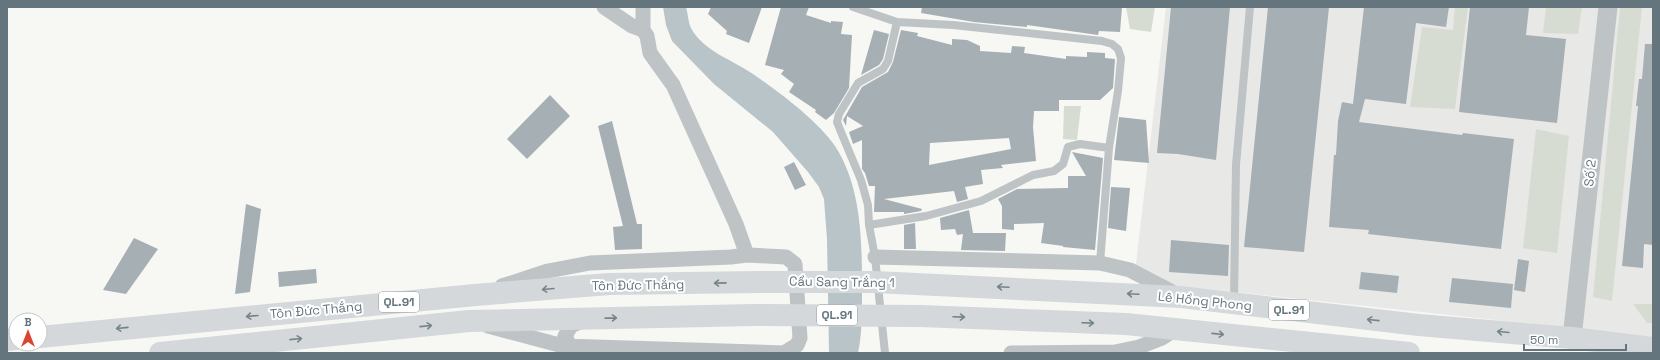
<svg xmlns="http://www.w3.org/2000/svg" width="1660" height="360" viewBox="0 0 1660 360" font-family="'Space Grotesk',sans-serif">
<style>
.built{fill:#e8e8e7}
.green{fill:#d7dcd3}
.water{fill:#b8c4c7}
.building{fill:#a6afb3;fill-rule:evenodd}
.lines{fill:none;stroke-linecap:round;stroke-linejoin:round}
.service{stroke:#bec3c5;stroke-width:8}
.minor{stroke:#bec3c5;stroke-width:15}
.tertiary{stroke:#bec3c5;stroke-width:19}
.trunk{stroke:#d4d8db;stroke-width:22}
.oneway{stroke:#75848b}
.labels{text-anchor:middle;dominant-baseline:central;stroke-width:4;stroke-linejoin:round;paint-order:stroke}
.shield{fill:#fff;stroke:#929ea4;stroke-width:1}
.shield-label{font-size:12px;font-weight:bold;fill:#64757d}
.street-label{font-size:13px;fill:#64757d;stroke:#fff}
</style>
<rect width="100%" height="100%" fill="#f7f7f4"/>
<path class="built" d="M1166,7H1653V337L1134,281Z"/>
<path class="green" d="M1126,7H1155L1151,32L1130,29Z
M1455,7H1468L1455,109L1410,107L1422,27L1453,30Z
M1546,7H1582L1578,34L1543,33Z
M1620,7H1642L1612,301L1593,297Z
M1064,106H1081L1077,140L1063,139Z
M1536,129L1569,136L1557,253L1523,248Z
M1633,304H1653V323H1647Z"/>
<path class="water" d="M663,7H686C688,13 688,22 691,28C703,51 733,60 753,74C778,91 818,121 835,146C863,189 862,247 862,296C862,314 862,335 858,353H829L827,239L824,199L819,187L808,172L773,132L714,84L672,41L666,25Z"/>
<path class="building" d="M711,7H762L749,43L726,34L727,31L708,14Z
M781,7H809L806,15L831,23V21L843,22L841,34L852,35L849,88L834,113L826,120L815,112L816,110L789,92L794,84L781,74L784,70L765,65Z
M922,7H1122L1120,32L1099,31L1098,35L1027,25V27L974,22L921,13Z
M1171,7H1230L1216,160L1178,154L1157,153Z
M1268,7H1329L1304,252L1244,247Z
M1364,7H1449L1446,27L1416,23L1406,104L1365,99L1359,122L1462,135L1463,133L1514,139L1501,249L1368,234L1369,230L1329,227L1334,155H1336L1338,121L1342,102L1353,104Z
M1470,7H1529L1526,35L1566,39L1557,123L1459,112Z
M874,30L889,34L883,59L879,65L861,75Z
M901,30L918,33L917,36L952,45V39L967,40L980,46V51L1011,53L1012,46L1025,47L1024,53L1066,59V56L1087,57V52L1105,53V58L1115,59L1113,88L1100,100H1059V111H1034L1033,127L1036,161L1001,165L1003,168L981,170L983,184L965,187L968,199L957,202L954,191L884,199L922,209L921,211L904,214V212H874L875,186H869L865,173L862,169V140L853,144L849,132L863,126L847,116L846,126L843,120L862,87L888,72L893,62ZM1009,138L1011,149L929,165L930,143Z
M1645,44H1653V245L1644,244L1643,268L1622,266L1638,106H1636L1639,79H1642Z
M550,95L570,116L527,159L507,139Z
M1119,117L1146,120L1149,163L1114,160Z
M612,121L637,224H642V249L615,250L613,227L623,226L598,126Z
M1072,152L1103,158L1095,250L1063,247V246L1041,243L1044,223L1014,224V230L1002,229V206L998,199L1017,189L1068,188V176H1086Z
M794,162L806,185L795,190L784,167Z
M1111,187L1130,188L1126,231L1108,228Z
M246,204L261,209L250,292L235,294Z
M969,210L973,233H1006L1005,251L961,250L963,234L957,235L955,229L941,230L940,218Z
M915,223L916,249H904V225Z
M134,238L158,249L126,294L103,290Z
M1171,240L1229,245L1228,276L1169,272Z
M1518,259L1529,261L1525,292L1514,290Z
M316,269L317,283L279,287L278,272Z
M1361,272L1399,276L1397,293L1359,289Z
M1452,278L1513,284L1511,308L1449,302Z"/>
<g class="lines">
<path class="service" d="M853,7L897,22L953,25L1102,41L1112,44L1118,49L1121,58L1118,91L1109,148L1100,263
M869,225L926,216L981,201L1033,175L1054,171L1063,164L1068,147L1080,144L1109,148
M1234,302L1236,165L1250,7
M885,353L875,257L869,225L868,205L861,180L841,132L837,122L839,114L858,83L883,69L888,61L897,22"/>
<path class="minor" d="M643,7V30
M747,255L786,257L795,264L800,338L797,345L784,353
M875,257L1100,263L1130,270L1178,295
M502,286L548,271L590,263L731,257L747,255L736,224L673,85L650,53L647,36L643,30L632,26L604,7
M488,326L563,346L784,353
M570,346L565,336L571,326L586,319
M1011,353L1115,352L1139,347L1162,338L1176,329"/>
<path class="tertiary" d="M1572,338L1608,7"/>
<path class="trunk" d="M40,337L475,295L609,284L759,282H875L1181,297L1419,325L1572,338L1653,348
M7,340L16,339
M160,353L469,321L754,315L920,316L1126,324L1409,353"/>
</g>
<defs><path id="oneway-shaft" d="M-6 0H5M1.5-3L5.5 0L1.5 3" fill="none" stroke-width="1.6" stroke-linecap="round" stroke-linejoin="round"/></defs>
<g class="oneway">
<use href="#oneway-shaft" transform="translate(720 283) rotate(179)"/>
<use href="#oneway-shaft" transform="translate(1003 287) rotate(-177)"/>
<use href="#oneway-shaft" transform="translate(548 289) rotate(175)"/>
<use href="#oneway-shaft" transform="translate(1133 294) rotate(-177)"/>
<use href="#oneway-shaft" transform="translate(252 316) rotate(175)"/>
<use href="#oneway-shaft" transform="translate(959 317) rotate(2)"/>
<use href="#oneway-shaft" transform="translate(611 318) rotate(-1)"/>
<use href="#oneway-shaft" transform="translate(1373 320) rotate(-174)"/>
<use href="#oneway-shaft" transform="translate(1088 323) rotate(2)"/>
<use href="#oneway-shaft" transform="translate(426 326) rotate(-6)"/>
<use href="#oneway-shaft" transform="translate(122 328) rotate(174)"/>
<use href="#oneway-shaft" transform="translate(1503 332) rotate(-175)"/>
<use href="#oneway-shaft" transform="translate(1218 334) rotate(6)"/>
<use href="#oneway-shaft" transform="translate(296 339) rotate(-6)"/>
</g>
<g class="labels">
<g class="shield">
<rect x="379" y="292" width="40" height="20" rx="3"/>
<rect x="1269" y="300" width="40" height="20" rx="3"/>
<rect x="817" y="305" width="40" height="20" rx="3"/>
</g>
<g class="shield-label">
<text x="399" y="302">QL.91</text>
<text x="1289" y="310">QL.91</text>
<text x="837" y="315">QL.91</text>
</g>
<g class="street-label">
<text transform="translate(1590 173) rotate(-84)">Số 2</text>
<text transform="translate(842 282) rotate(1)">Cầu Sang Trắng 1</text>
<text transform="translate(638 285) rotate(-1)">Tôn Đức Thắng</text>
<text transform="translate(1205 301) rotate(6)">Lê Hồng Phong</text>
<text transform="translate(316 310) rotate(-5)">Tôn Đức Thắng</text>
</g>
</g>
<rect width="1660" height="360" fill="none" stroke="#64757d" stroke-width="16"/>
<g transform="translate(28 332)"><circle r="19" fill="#ffffff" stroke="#c1c8cb"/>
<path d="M0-3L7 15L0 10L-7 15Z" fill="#da4531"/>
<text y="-6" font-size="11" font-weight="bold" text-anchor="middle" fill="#64757d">B</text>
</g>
<path d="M1524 344v6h102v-6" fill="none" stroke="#64757d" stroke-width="2"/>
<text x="1530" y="344" font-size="12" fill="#64757d" stroke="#ffffff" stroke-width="3" paint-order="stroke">50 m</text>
</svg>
